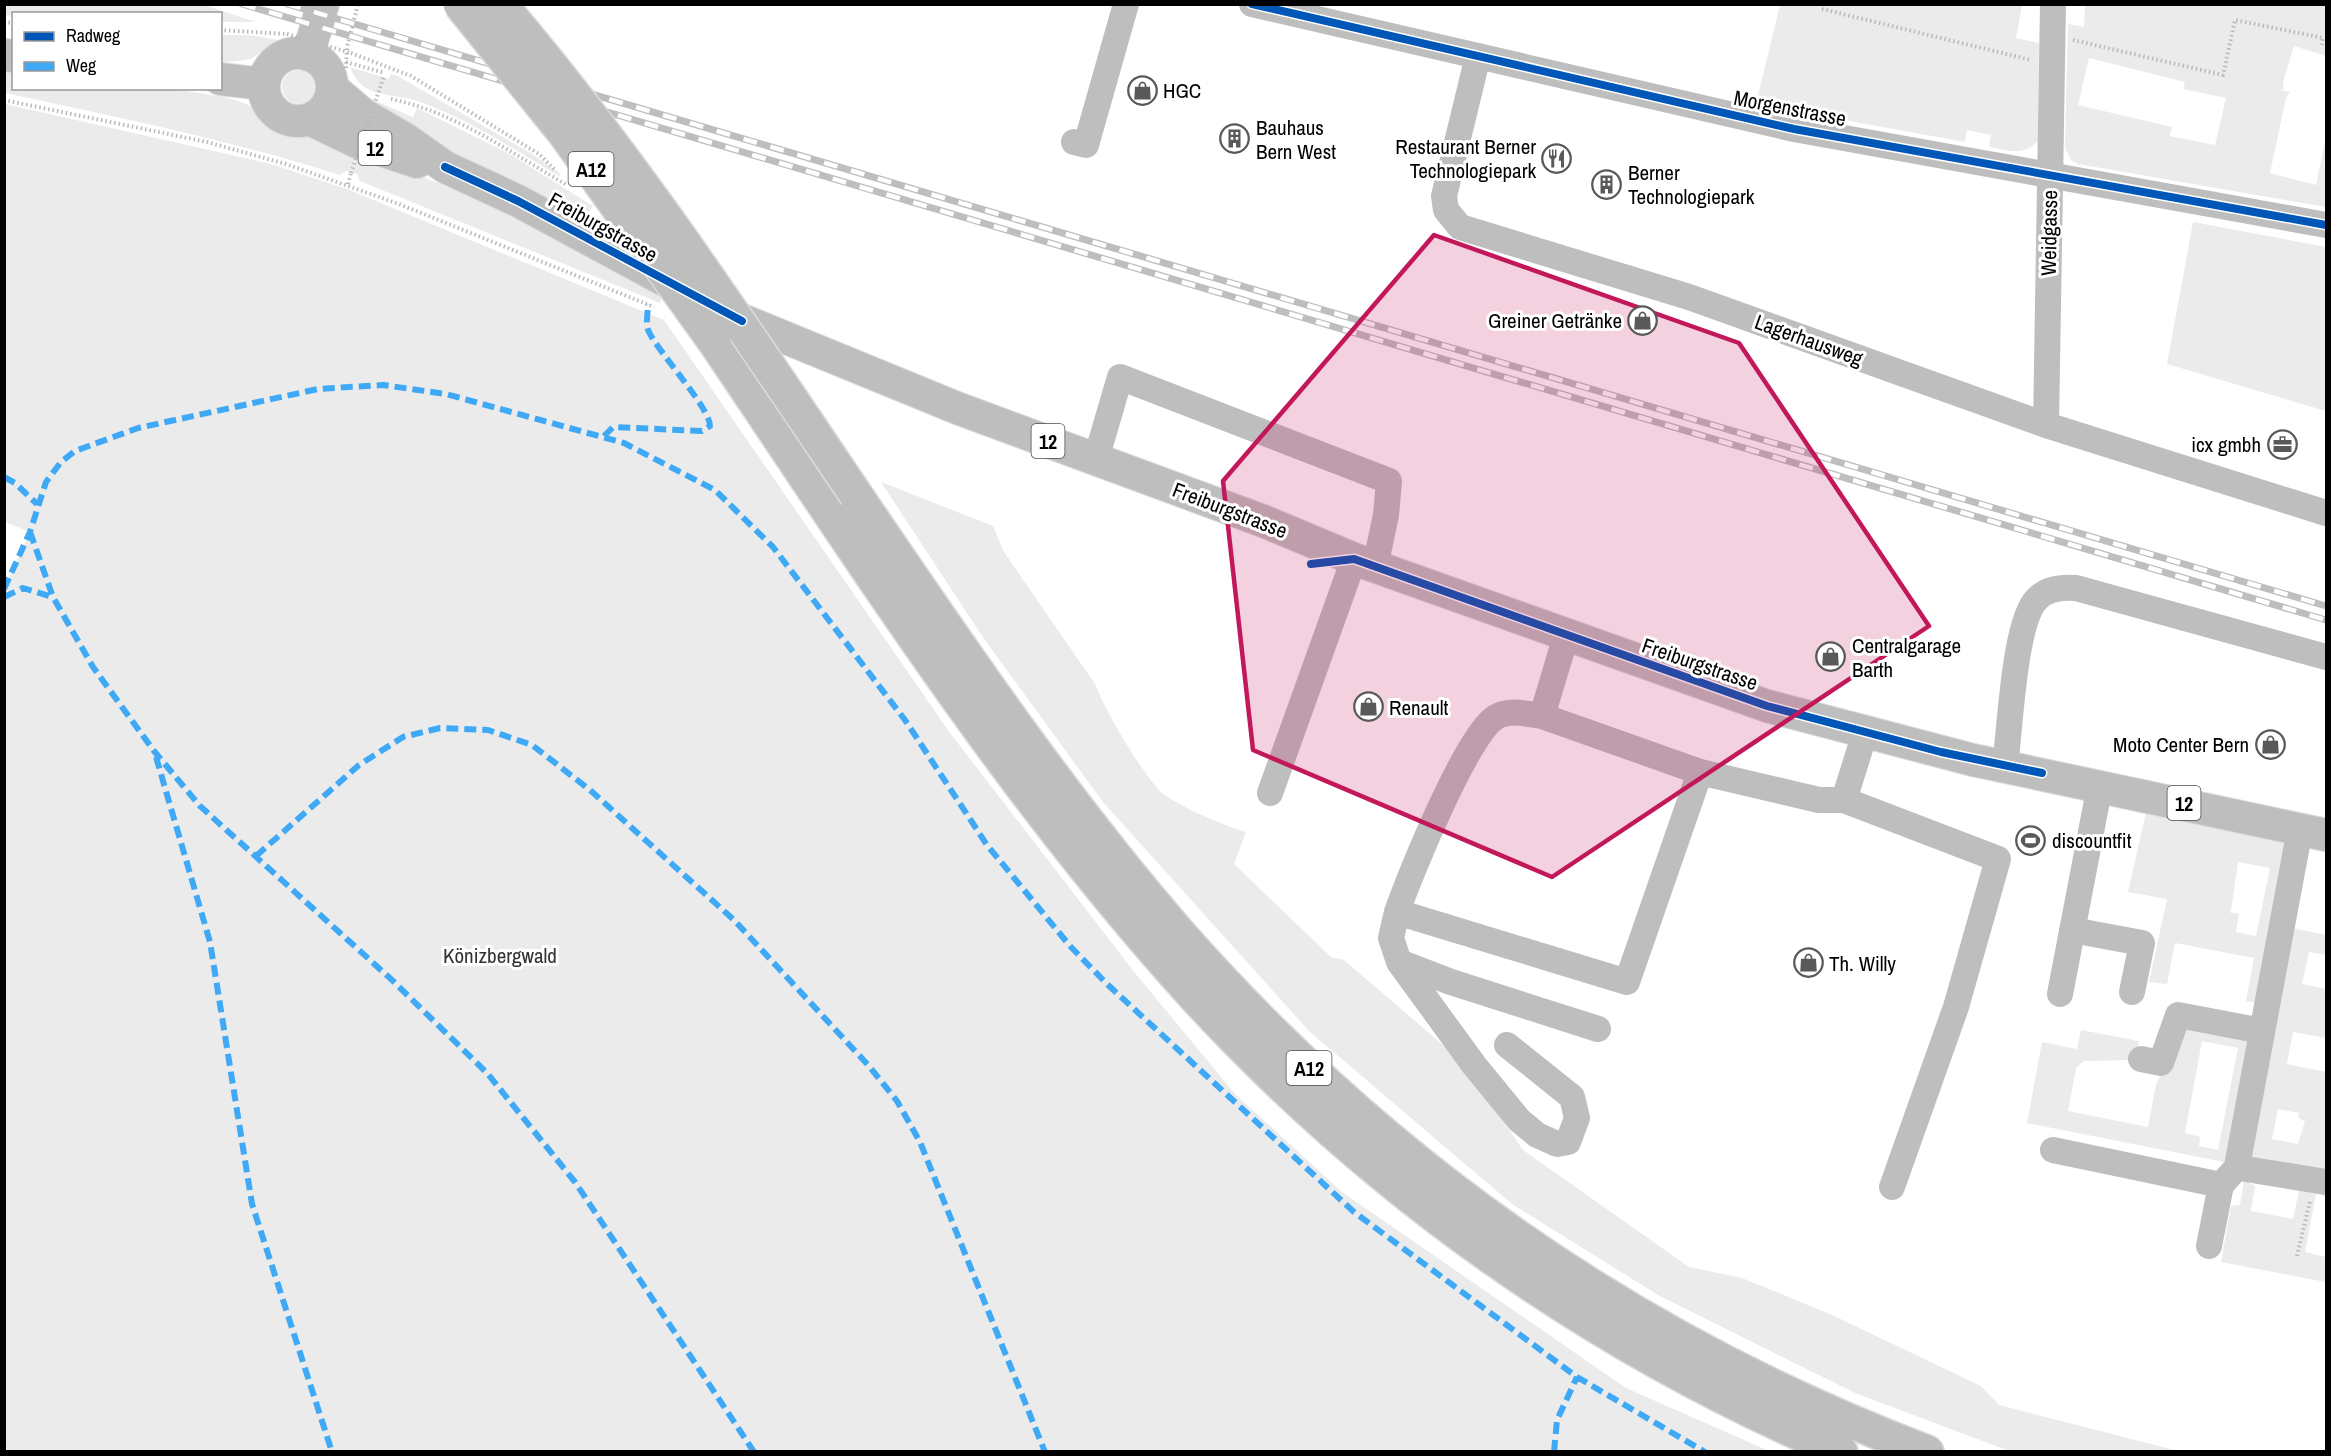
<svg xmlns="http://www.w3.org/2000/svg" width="2331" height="1456" viewBox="0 0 2331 1456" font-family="'Archivo Narrow',sans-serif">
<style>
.green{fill:#ebebeb;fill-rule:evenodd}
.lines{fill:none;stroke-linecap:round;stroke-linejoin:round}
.major-casing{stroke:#dbdbdb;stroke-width:34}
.highway-casing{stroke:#dbdbdb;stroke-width:36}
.path{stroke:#b9b9b9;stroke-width:4;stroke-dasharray:1.5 3;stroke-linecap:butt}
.minor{stroke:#bebebe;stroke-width:26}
.major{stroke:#bebebe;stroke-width:32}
.highway{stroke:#bebebe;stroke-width:33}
.rail-casing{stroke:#bebebe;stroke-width:7}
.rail{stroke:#fff;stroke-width:4.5;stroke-dasharray:14;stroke-linecap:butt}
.highway-bridge-casing{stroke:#dbdbdb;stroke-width:36;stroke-linecap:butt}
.path-bridge{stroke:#b9b9b9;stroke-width:4;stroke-dasharray:1.5 3;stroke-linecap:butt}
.highway-bridge{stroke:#bebebe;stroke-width:33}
.quiet{stroke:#3fa9f5;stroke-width:6;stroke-dasharray:12 6;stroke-linecap:butt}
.cycleway-casing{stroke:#fff;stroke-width:11}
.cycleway{stroke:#0057b8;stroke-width:8}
.marked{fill:#c2185b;fill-opacity:0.2;stroke:#c2185b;stroke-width:4.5;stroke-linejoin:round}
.labels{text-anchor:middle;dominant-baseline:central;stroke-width:6;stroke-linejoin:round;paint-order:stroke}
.shield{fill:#fff;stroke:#4c4c4c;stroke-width:1.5}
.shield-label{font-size:20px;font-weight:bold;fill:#000}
.poi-label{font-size:21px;fill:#000;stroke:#fff;text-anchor:start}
.street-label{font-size:21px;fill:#000;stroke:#fff}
.park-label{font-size:21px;fill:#323232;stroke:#fff}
</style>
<rect width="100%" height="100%" fill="#fff"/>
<path class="green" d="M4,5H204L256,22H221L220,14H14L13,16L5,15Z
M1780,5H2022L2016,38L2039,43L2038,141C2023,157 2008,150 1989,147L1991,135L1967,130L1965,142L1756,104Z
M2085,5H2326V56L2294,46L2283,82L2284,89L2281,90L2290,92L2286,98L2270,173L2316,185L2326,136V207L2078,164L2071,160L2065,148L2068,24L2084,27ZM2089,58L2185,82L2183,89L2226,98L2215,145L2170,136L2172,127L2078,105Z
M220,35H249L278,40L251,59L221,63Z
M350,67L389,79L391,74L396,75L532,154L561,174L559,176C519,152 464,117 420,102C392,92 362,100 350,67Z
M282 87a17 17 0 1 1 34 0a17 17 0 1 1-34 0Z
M4,71L13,72L14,88C79,89 146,83 211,95C226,97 245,101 258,111C282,131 280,135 314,132L508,212L662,298L660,303L360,181L357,174L346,171L340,175C230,140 117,117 5,93Z
M361,95L413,117L417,108L508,153L593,206L584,219L381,117Z
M5,104L271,164L347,189L664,320L950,733L1135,973L1236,1095L1342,1192L1626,1388L1769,1451H5L4,589L30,532L5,522Z
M2193,222L2326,247V411L2167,364Z
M881,482L993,526L1004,552L1095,684C1108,716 1137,765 1159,790C1172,804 1227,827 1246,832L1234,864L1331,957L1344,960L1442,1044L1474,1079L1523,1150L1689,1267L1742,1278L1830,1314L1981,1386L1999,1405L2178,1451H2009L1855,1393L1658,1295L1512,1204L1310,1032L1103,802L982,636Z
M2146,812L2280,842L2288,846L2260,1003L2246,1001L2254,958L2175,943L2167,984L2149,982L2167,899L2128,892ZM2238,862L2270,868L2256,936L2236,932L2239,914L2228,912L2231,911Z
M2292,928L2326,935V955L2309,952L2302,984L2326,989V1038L2293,1032L2287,1064L2326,1072V1174L2251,1161ZM2278,1109L2299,1113L2298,1118L2305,1121L2298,1144L2272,1139Z
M2188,1025L2251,1040L2229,1163L2027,1123L2042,1042L2077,1049L2081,1030L2139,1041L2135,1060L2084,1061L2076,1068L2068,1111L2148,1127L2156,1084ZM2202,1041L2238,1048L2218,1150L2199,1146L2200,1137L2185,1133Z
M2244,1180L2255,1186L2251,1211L2293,1219L2301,1181L2326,1185V1196L2316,1194L2305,1252L2326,1257V1282L2221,1262L2231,1206L2240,1205Z"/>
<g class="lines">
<defs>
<path id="major" d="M264 87a34 34 0 1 1 68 0a34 34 0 1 1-68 0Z
M4,55L14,56
M308,55L323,4
M220,79L264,84
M332,88L364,115L407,140L445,167L518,201L679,288
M309,119L357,142L417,162
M725,313L957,408L1263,521L1354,559L1767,706L1973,760L2326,835"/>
<path id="highway" d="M714,341C866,566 1013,798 1197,999C1377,1194 1596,1348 1841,1452
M856,495C958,645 1060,796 1179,933C1386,1168 1634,1341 1927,1452"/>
</defs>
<use href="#major" class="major-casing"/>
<use href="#highway" class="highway-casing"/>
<path class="path" d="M1822,9L2031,60
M4,22L14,23
M220,30L287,34
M2073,40L2223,75L2235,20L2323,38L2322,45
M351,53L411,76L539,154L555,170
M346,62L385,73
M346,68L347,47L358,4
M391,99C455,112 511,153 567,185
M4,100L207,142L286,164L399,204L654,307
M348,184L351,173
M2297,1256L2310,1201"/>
<path class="minor" d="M1252,4L1794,129L2326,225
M1478,56L1444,196L1446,210L1460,227L1689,297L2046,425L2326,513
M1074,142L1086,145L1126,4
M2046,425L2053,4
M1096,459L1120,377L1389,481L1386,515L1375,567
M1566,636L1542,716L1700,772L1819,800H1844
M1542,716C1527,714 1510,709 1496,717C1468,732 1409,877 1397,912L1627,982L1700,772
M1865,733L1844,800L1998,859L1956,1007L1892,1187
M2005,766C2010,731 2014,621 2037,599C2047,588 2062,587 2076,588L2326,657
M1270,793L1354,559
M2300,829L2238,1161L2246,1169L2326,1182
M1397,912L1391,938L1399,962L1474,1065L1519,1120L1537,1135L1557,1144L1568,1142L1577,1118L1572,1097L1507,1045
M2072,930L2142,943L2132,992
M1399,962L1451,982L1598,1029
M2060,994L2100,785
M2141,1059L2161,1063L2178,1015L2262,1031
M2053,1150L2221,1185L2240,1164
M2209,1246L2221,1185"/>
<use href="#major" class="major"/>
<use href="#highway" class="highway"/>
<defs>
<path id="rail" d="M242,4L2326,620
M287,4L2326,606"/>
</defs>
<use href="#rail" class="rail-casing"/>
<use href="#rail" class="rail"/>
<defs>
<path id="highway-bridge" d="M460,4L565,134L714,341
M500,4C632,158 743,328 856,495"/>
</defs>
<use href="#highway-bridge" class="highway-bridge-casing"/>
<path class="path-bridge" d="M287,34L351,53
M351,173L384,76"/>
<use href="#highway-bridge" class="highway-bridge"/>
<path class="quiet" d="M604,436L613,427L702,431L710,426C710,408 659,353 649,332C645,325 648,313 648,304
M4,477L15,483L37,504
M30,532L53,597L93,667L154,751L200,806L392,980L487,1073L575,1182L754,1452
M4,589L30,532L46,482L61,462L75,451L138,428L318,389L383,385L446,394L624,443L715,490L773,547L905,720L987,845L1070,946L1107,984L1354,1212L1577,1377L1705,1452
M4,597L23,588L53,597
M156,757L210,942L252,1204L332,1452
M256,856L359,765L403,737L440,728L488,730L532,745L590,790L734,920L869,1066L897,1101L920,1142L1045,1452
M1554,1452L1557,1420L1577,1377"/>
<defs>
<path id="cycleway" d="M1252,4L1794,129L2326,225
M445,167L518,201L742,321
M1311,564L1354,559L1767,706L1941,752L2042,773"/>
</defs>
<use href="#cycleway" class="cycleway-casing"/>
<use href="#cycleway" class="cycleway"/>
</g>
<path class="marked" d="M1434,235L1739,343L1929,626L1552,877L1253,750L1223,481Z"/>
<defs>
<symbol id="shop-ring" viewBox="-11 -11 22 22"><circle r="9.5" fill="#fff" stroke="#595959" stroke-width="1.5"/><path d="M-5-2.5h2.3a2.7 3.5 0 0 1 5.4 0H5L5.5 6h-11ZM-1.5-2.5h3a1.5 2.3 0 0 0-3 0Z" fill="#595959"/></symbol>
<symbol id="building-ring" viewBox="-11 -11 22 22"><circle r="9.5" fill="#fff" stroke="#595959" stroke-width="1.5"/><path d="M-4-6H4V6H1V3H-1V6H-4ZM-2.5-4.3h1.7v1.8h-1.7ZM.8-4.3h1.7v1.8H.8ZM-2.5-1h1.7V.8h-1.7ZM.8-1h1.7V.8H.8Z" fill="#595959"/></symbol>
<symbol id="restaurant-ring" viewBox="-11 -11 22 22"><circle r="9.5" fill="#fff" stroke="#595959" stroke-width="1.5"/><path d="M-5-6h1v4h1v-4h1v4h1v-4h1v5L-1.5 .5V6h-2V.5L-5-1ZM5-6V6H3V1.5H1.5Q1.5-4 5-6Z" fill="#595959"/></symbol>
<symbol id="office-ring" viewBox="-11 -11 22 22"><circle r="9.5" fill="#fff" stroke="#595959" stroke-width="1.5"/><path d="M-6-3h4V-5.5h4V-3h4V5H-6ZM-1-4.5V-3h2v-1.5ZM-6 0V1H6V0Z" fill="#595959"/></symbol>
<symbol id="stadium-ring" viewBox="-11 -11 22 22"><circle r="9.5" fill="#fff" stroke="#595959" stroke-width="1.5"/><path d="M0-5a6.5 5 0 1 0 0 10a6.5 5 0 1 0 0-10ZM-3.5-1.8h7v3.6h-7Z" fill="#595959"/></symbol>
</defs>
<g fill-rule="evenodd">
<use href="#shop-ring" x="1126" y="74" width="33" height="33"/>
<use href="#building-ring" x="1218" y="122" width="33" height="33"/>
<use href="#restaurant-ring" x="1540" y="142" width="33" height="33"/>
<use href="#building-ring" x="1590" y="168" width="33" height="33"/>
<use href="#shop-ring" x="1626" y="304" width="33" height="33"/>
<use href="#office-ring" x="2266" y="428" width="33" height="33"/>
<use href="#shop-ring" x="1814" y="640" width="33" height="33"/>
<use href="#shop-ring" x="1352" y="690" width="33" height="33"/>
<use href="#shop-ring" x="2254" y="728" width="33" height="33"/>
<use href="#stadium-ring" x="2014" y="824" width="33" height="33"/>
<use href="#shop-ring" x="1792" y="946" width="33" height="33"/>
</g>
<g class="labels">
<g class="shield">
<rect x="358.5" y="131" width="33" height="34" rx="4.5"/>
<rect x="568.5" y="152" width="45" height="34" rx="4.5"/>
<rect x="1031.5" y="424" width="33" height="34" rx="4.5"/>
<rect x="2167.5" y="786" width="33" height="34" rx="4.5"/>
<rect x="1286.5" y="1051" width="45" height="34" rx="4.5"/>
</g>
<g class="shield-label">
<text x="375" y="148">12</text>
<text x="591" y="169">A12</text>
<text x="1048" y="441">12</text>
<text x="2184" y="803">12</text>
<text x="1309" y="1068">A12</text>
</g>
<g class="poi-label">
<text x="1163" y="90">HGC</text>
<text x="1256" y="127">Bauhaus<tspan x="1256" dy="24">Bern West</tspan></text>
<text x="1536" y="146" text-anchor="end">Restaurant Berner<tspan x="1536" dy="24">Technologiepark</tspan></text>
<text x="1628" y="172">Berner<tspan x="1628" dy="24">Technologiepark</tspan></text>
<text x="1622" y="320" text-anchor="end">Greiner Getränke</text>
<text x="2261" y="444" text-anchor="end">icx gmbh</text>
<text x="1852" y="645">Centralgarage<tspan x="1852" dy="24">Barth</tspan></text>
<text x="1389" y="707">Renault</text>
<text x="2249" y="744" text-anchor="end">Moto Center Bern</text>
<text x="2052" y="840">discountfit</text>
<text x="1829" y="963">Th. Willy</text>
</g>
<g class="street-label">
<text transform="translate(1790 108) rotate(11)">Morgenstrasse</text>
<text transform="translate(603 227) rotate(29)">Freiburgstrasse</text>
<text transform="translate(2049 233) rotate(-89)">Weidgasse</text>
<text transform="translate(1809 340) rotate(20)">Lagerhausweg</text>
<text transform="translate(1230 510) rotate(21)">Freiburgstrasse</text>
<text transform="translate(1700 664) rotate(19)">Freiburgstrasse</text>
</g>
<g class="park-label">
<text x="500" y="955">Könizbergwald</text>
</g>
</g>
<rect width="2331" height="1456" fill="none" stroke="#000000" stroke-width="12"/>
<rect x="12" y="12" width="210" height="78" fill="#ffffff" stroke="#999999" stroke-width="1.5"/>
<rect x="24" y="32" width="30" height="9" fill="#0057b8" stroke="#999999" stroke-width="1.5"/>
<text x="66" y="42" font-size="18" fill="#000000">Radweg</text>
<rect x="24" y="62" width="30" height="9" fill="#3fa9f5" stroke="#999999" stroke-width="1.5"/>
<text x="66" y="72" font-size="18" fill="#000000">Weg</text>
</svg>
